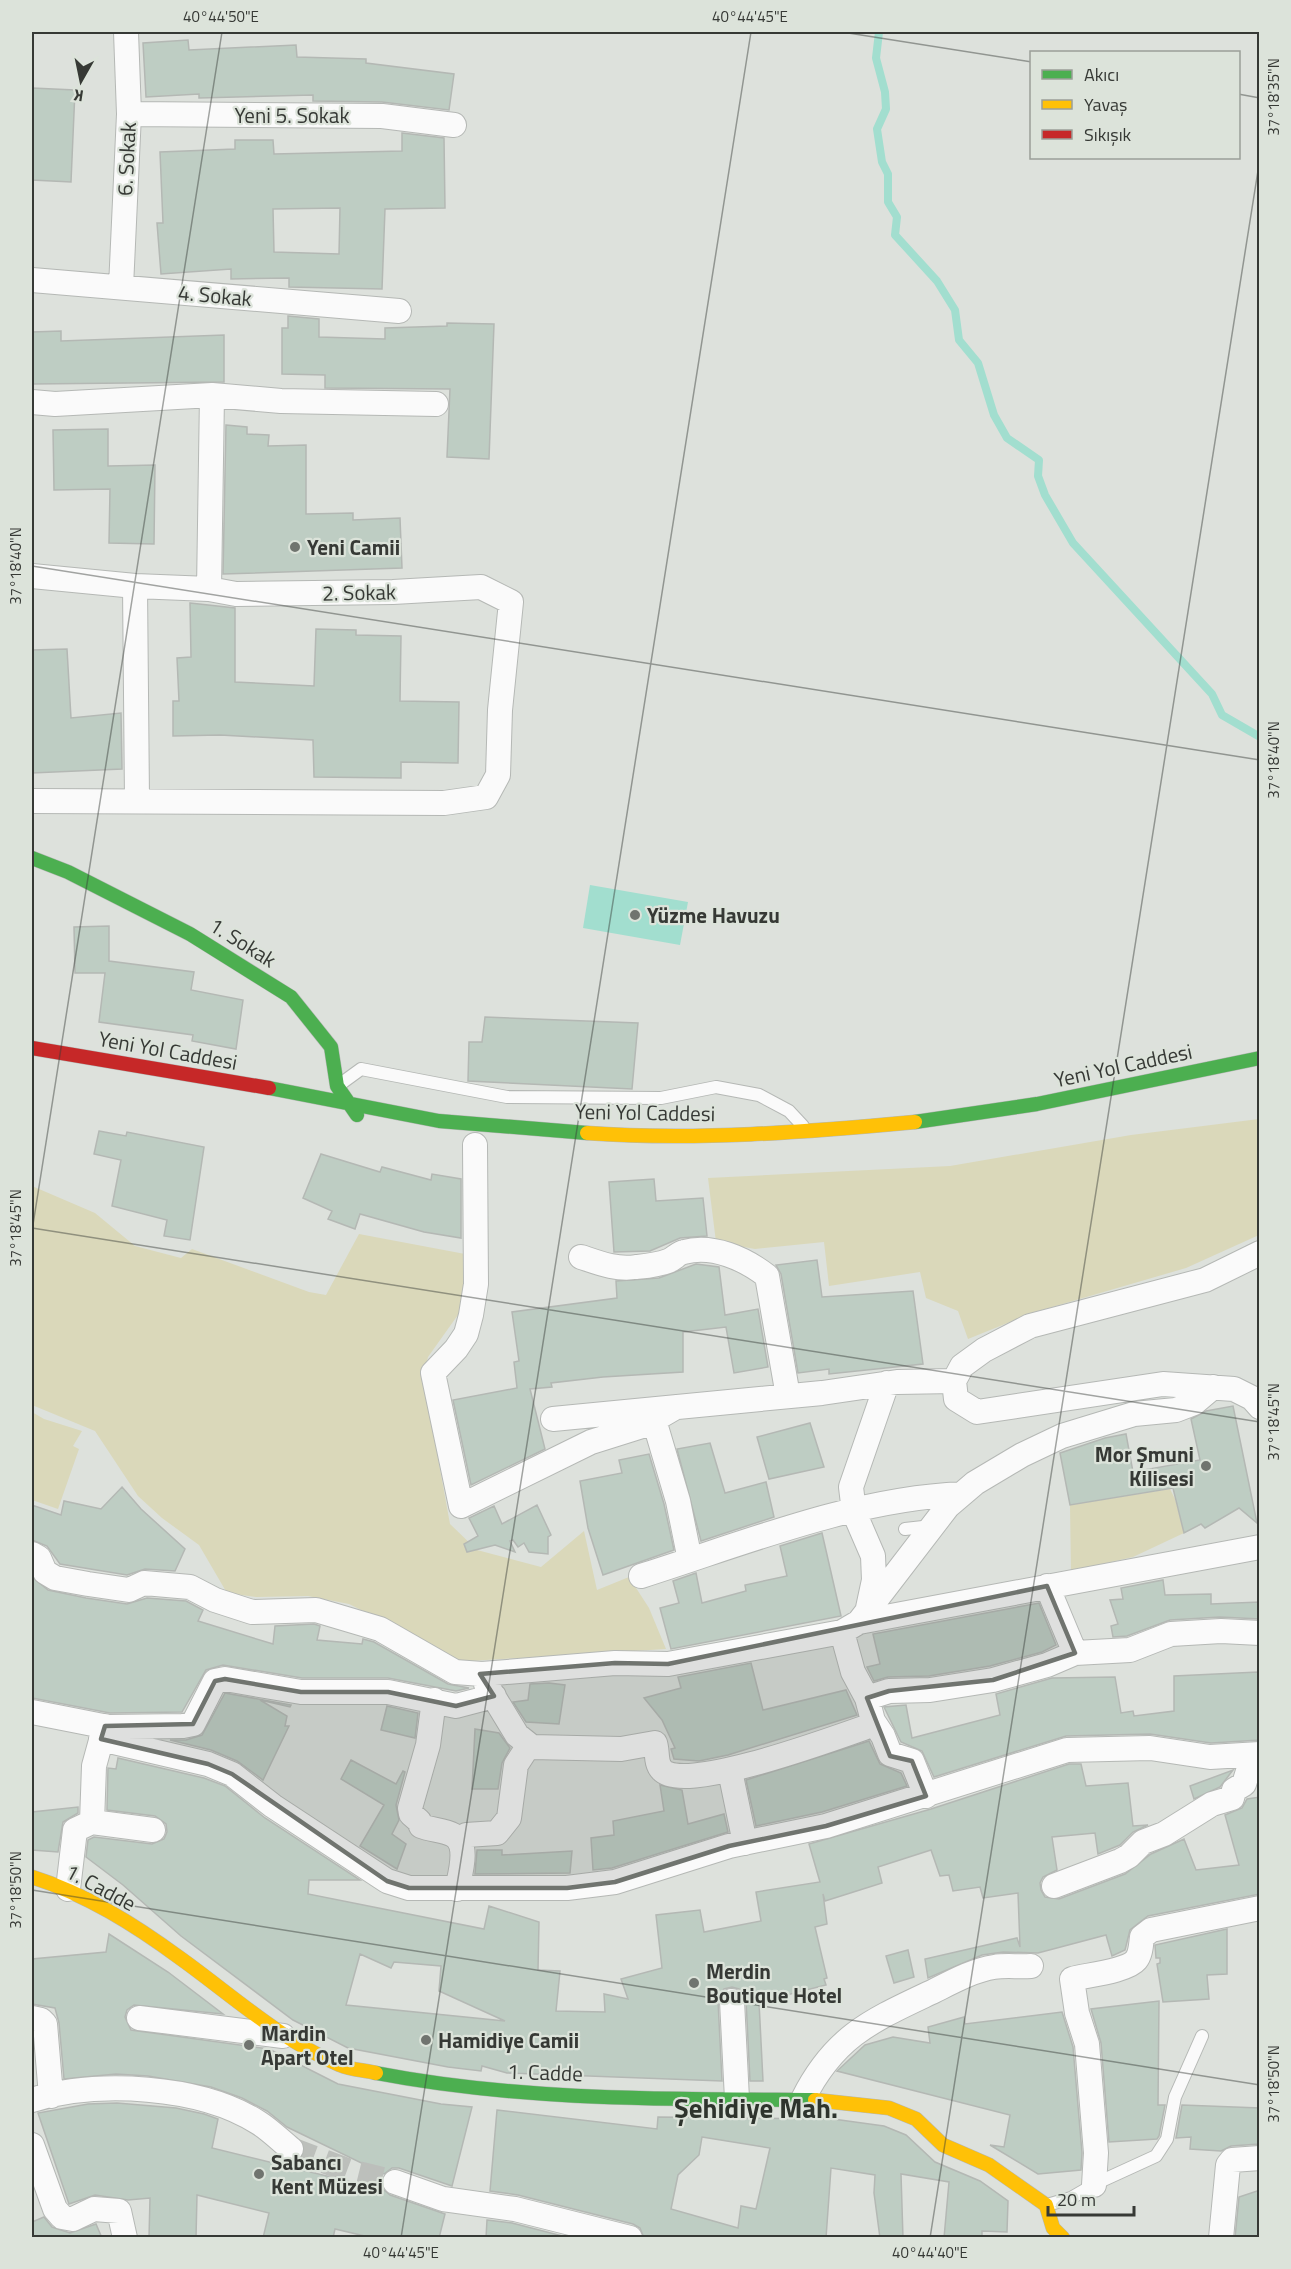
<svg xmlns="http://www.w3.org/2000/svg" width="1291" height="2269" viewBox="0 0 1291 2269" font-family="'Titillium Web',sans-serif">
<style>
.green{fill:#dad8ba}
.water{fill:#a2decf}
.lines{fill:none;stroke-linecap:round;stroke-linejoin:round}
.stream{stroke:#a2decf;stroke-width:8}
.building{fill:#becdc3;stroke:#b4b8b4;stroke-width:1.5;fill-rule:evenodd}
.street-tunnel{stroke:#bcbfbb;stroke-width:24;stroke-dasharray:24 12;stroke-linecap:butt}
.lane-casing{stroke:#b5b8b5;stroke-width:14}
.street-casing{stroke:#b5b8b5;stroke-width:26}
.fast-casing{stroke:#b5b8b5;stroke-width:15}
.slow-casing{stroke:#b5b8b5;stroke-width:15}
.jam-casing{stroke:#b5b8b5;stroke-width:15}
.lane{stroke:#fafafa;stroke-width:12}
.street{stroke:#fafafa;stroke-width:24}
.fast{stroke:#4caf50;stroke-width:14}
.slow{stroke:#ffc107;stroke-width:14}
.jam{stroke:#c62828;stroke-width:14}
.marked{fill:#70746f;fill-opacity:0.2;stroke:#70746f;stroke-width:4.5;stroke-linejoin:round}
.ticks{fill:none;stroke:#363935;stroke-width:1.5;stroke-opacity:0.45}
.poi-dot{fill:#70746f;stroke:#dce3da;stroke-width:2}
.labels{text-anchor:middle;dominant-baseline:central;stroke-width:4.5;stroke-linejoin:round;paint-order:stroke}
.street-label{font-size:21px;fill:#363935;stroke:#dce3da}
.poi-label{font-size:21px;font-weight:bold;fill:#363935;stroke:#dce3da;text-anchor:start}
.district-label{font-size:27px;font-weight:bold;fill:#2e342d;stroke:#dce3da}
.neatline{fill:none;stroke:#363935;stroke-width:2}
.ticks-label{font-size:15px;text-anchor:middle;fill:#363935}
</style>
<rect width="100%" height="100%" fill="#dde1dc"/>
<path class="green" d="M1259,1119V1235L1186,1268L1035,1312L968,1339L958,1311L926,1298L920,1272L829,1286L824,1242L755,1249L716,1242L708,1178L950,1166L1131,1135Z
M32,1186L95,1213L135,1246L181,1258L192,1249L309,1292L326,1295L359,1234L465,1254V1305L428,1357L423,1376L450,1524L477,1550L541,1567L584,1531L597,1590L629,1577L649,1608L666,1649L454,1662L401,1630L349,1604L308,1596L256,1597L227,1593L199,1545L162,1518L138,1496L95,1431L32,1405Z
M32,1412L44,1419L82,1431L73,1446L79,1449L58,1509L32,1500Z
M1170,1489L1175,1499L1184,1533L1133,1557L1071,1571L1070,1505Z"/>
<path class="water" d="M590,885L688,902L680,945L583,928Z"/>
<g class="lines">
<path class="stream" d="M879,32L876,58L885,92L886,109L877,129L882,162L888,174V202L897,217L895,235L937,281L955,310L959,340L978,363L994,415L1007,438L1039,460L1038,476L1045,495L1073,543L1212,694L1222,715L1260,737"/>
</g>
<path class="building" d="M188,40L189,50L296,45L297,57L366,59V63L454,74L449,110L382,102L313,101V95L199,98V94L146,97L143,43Z
M32,88L75,90L71,182L32,180Z
M402,133L444,138L445,208L385,209L382,289L289,287V278L231,279V269L161,274L157,223H163L160,152L235,149V140H273L274,154L402,151ZM340,208L339,254L274,252L273,209Z
M288,316L319,319V337L385,339V328L447,326V323L494,324L489,459L447,457L450,389L325,388V375L282,374V328H288Z
M61,331V341L224,335V382L32,384V332Z
M226,425L247,427V434L269,435L268,446L306,445V514L353,513V520L400,518L402,568L223,574Z
M108,429V466L155,465L154,544L109,543L110,489L54,490L53,430Z
M190,603L235,608V682L314,686L316,629L356,630V635L401,636L400,701L459,702L458,763L401,762V778L314,777L313,740L220,735L173,736V701H179L177,658L191,657Z
M67,649L71,718L121,713L122,769L32,773V650Z
M109,926V961L194,972L191,990L243,1000L236,1049L192,1041L193,1035L99,1022L105,973H75L74,927Z
M485,1017L638,1023L632,1089L468,1081L469,1042H482Z
M99,1131L126,1136L127,1132L204,1147L190,1240L164,1236L167,1220L112,1206L121,1160L94,1154Z
M321,1154L380,1172L382,1167L431,1180L432,1174L461,1179V1238L424,1232L360,1214L355,1229L328,1219L332,1211L303,1198Z
M654,1179L656,1201L703,1198L707,1236L680,1238L650,1251L614,1252L609,1182Z
M817,1260L822,1297L913,1291L923,1364L829,1374V1369L798,1373L781,1274L776,1265Z
M696,1264L719,1267L725,1315L758,1309L768,1367L734,1373L726,1327L683,1332V1372L603,1377L551,1383L552,1387L530,1389L545,1449L471,1485L453,1400L517,1388L514,1362L519,1361L512,1312L617,1298L616,1281L659,1278Z
M1233,1406L1257,1523L1239,1508L1205,1528L1201,1524L1184,1533L1173,1488L1070,1505L1060,1453L1105,1438L1126,1434L1133,1472L1200,1460L1191,1419L1206,1411Z
M810,1423L824,1467L769,1479L757,1437Z
M710,1443L725,1493L766,1482L774,1517L701,1541L677,1449Z
M649,1454L664,1504L674,1550L603,1575L588,1528L580,1481L622,1473L619,1460Z
M122,1487L141,1509L185,1549L175,1571L145,1569L127,1575L60,1564L47,1546L32,1540V1505L61,1515L64,1501L101,1509Z
M537,1505L551,1535L548,1537V1554L529,1552L524,1543L518,1547L513,1540L510,1541L515,1552L495,1545L467,1552L464,1544L478,1536L469,1518L494,1506L502,1524Z
M822,1533L841,1616L671,1649L660,1608L679,1603L673,1581L696,1573L702,1603L746,1591L745,1585L787,1576L780,1546Z
M32,1577L48,1590L86,1598L127,1604L147,1598L186,1601L203,1610L198,1621L273,1644L275,1626L314,1624L320,1626L317,1640L362,1644L363,1639L374,1642L448,1684L469,1688L456,1691L388,1678H302L223,1665L206,1670L182,1712L110,1713L32,1698Z
M1163,1580L1165,1595L1211,1594V1604L1260,1602V1619L1220,1617L1170,1620L1127,1636L1113,1637L1111,1626L1118,1624L1110,1600L1123,1599L1121,1588Z
M1039,1603L1056,1645L1042,1652L990,1666L929,1676L888,1677L874,1681L867,1667L880,1664L873,1634Z
M751,1663L763,1710L846,1690L857,1715L728,1755L699,1761L674,1759L671,1749L675,1748L662,1720L644,1698L681,1688L678,1677Z
M1258,1672L1260,1740L1211,1743L1150,1734L1066,1736L934,1777L922,1751L901,1742L884,1707L906,1705L912,1738L1000,1715L996,1694L1052,1678L1115,1677L1121,1713L1133,1711L1134,1716L1174,1711V1676Z
M549,1683L565,1685L559,1724L526,1722L513,1702L528,1700L530,1684Z
M225,1693L291,1705L290,1707L260,1700L287,1716L285,1726H289L263,1780L237,1761L211,1750L170,1740H186L202,1735Z
M387,1706L418,1713L415,1738L381,1730Z
M475,1729L499,1733L510,1748L502,1763L498,1789H472Z
M869,1741L880,1764L901,1773L907,1786L822,1812L756,1826L746,1780Z
M118,1758L204,1778L225,1786L265,1818L360,1880H309L308,1894L484,1929L489,1906L539,1922L538,1970L560,1971L556,2011L605,2012L604,1994L628,1999L621,1979L662,1968L656,1915L700,1910L704,1932L761,1921L756,1892L820,1882L809,1844L931,1809L1069,1764H1081L1086,1786L1128,1783L1133,1826L1148,1825L1133,1832L1120,1845L1098,1854L1095,1833L1052,1837L1057,1870L1043,1877L1040,1883L1041,1890L1045,1897L1059,1899L1125,1874L1151,1854L1184,1839L1196,1870L1239,1865L1225,1815L1242,1808L1247,1799L1260,1797V1894L1148,1916L1130,1930L1125,1950L1112,1956L1106,1935L1038,1953L1003,1952L982,1955L928,1978L925,1959L1017,1938L1020,1947L1018,1893L983,1898L980,1887L953,1891L949,1875L940,1876L931,1850L878,1867L882,1883L825,1901L823,1894L827,1924L815,1927L827,1978L824,1979L826,1985L759,2002L763,2081H750L746,2000L739,1989L732,1987L724,1989L718,2001L722,2081L507,2073L482,2066L481,2071L448,2067L348,2048L293,2020L181,1936L123,1885L86,1857L88,1840L94,1837L152,1844L164,1839L167,1832L166,1824L155,1816L107,1810L108,1768L116,1769ZM360,1954L391,1968L394,1962L441,1966L439,1991L505,2021L346,2005Z
M351,1760L396,1784L403,1771L405,1772L396,1805L399,1820L392,1834L406,1844L397,1869L360,1846L384,1805L341,1779Z
M1233,1770L1220,1787L1194,1799L1190,1786Z
M660,1785L682,1790L688,1824L724,1814L728,1832L612,1868L593,1870L591,1838L614,1835L613,1821L664,1811Z
M78,1807V1813L63,1822L58,1852L32,1850V1812Z
M477,1850H502V1855L572,1851L570,1873L475,1874Z
M1227,1929V1974L1207,1975L1209,1999L1163,2002L1157,1964L1160,1963V1958H1156L1155,1945Z
M109,1934L168,1972L223,2014L134,2005L127,2010L125,2017L131,2030L269,2049L338,2084L441,2104L472,2107L452,2186L399,2168H392L384,2174L287,2127L267,2111L242,2098L211,2087L148,2076L116,2074L64,2079L59,2023L55,2008L32,2004V1959L106,1952Z
M908,1950L914,1977L894,1983L886,1956Z
M1159,2001L1158,2105H1165L1159,2136L1157,2139L1109,2142L1101,2043L1091,2009Z
M1062,2012L1073,2047L1082,2153L1081,2170L1038,2174L990,2145L1004,2147L1010,2115L837,2071L865,2045L893,2037L930,2043L928,2027L964,2017L965,2024Z
M117,2103L176,2108L204,2114L218,2119L212,2148L384,2190L390,2195L445,2214L439,2238H373L335,2229L333,2238H263L269,2213L197,2195L196,2238H149L150,2198L128,2200L95,2195L69,2204L38,2113L88,2104Z
M1182,2105L1260,2108L1259,2144L1231,2146L1221,2151L1190,2149L1191,2137L1176,2138Z
M497,2110L657,2129L658,2117L833,2119L884,2126L906,2135L935,2162L980,2181L1008,2201L1007,2232L982,2231V2238H944L949,2182L901,2174L903,2238H880L874,2193L875,2175L831,2168L826,2238H644L640,2228L633,2224L518,2195L490,2191ZM702,2137L770,2148L756,2209L741,2206L738,2228L671,2209L678,2175L699,2155Z
M1260,2190V2238H1235L1239,2197Z
M44,2217L52,2227L70,2233L96,2224L102,2238H32V2222Z
M487,2220L512,2223L570,2238H486Z"/>
<g class="lines">
<path class="street-tunnel" d="M291,2149L350,2171L395,2182"/>
<defs>
<path id="lane" d="M339,1085L361,1069L507,1097L661,1098L716,1087L759,1095L789,1111L803,1126
M905,1529L932,1526
M1047,2205L1071,2198L1097,2183L1156,2156L1167,2139L1175,2097L1202,2036"/>
<path id="street" d="M129,114L382,116L454,125
M32,280L399,311
M121,287L129,114L126,32
M32,402L55,404L212,395L281,401L436,404
M32,576L135,586L209,589L236,594L393,592L481,587L511,602L500,710L498,775L486,797L444,803L32,801
M135,586L137,800
M209,589L212,395
M475,1145L476,1284L471,1315L466,1334L456,1349L433,1373L461,1506L591,1442L645,1425L676,1407
M1260,1253L1205,1280L1030,1326L984,1350L962,1366L954,1381L956,1399L977,1412L1163,1384L1234,1389L1252,1398L1260,1407
M581,1257C599,1263 616,1270 636,1267C646,1266 658,1265 668,1261C674,1259 678,1253 684,1252C713,1244 745,1259 767,1276L788,1396
M553,1419L822,1393L897,1382L954,1381
M654,1420L678,1501L690,1560
M32,1554L39,1558L45,1572L55,1578L88,1584L129,1590L144,1583L190,1587L215,1600L252,1612L316,1610L380,1629L455,1672L482,1674L615,1663L668,1664L842,1632L859,1622L1260,1547
M641,1576C745,1543 852,1499 962,1494
M1047,1586L1075,1653
M868,1608L874,1580L873,1556L854,1512L851,1487L887,1383
M859,1622L948,1506L975,1483L1022,1455L1062,1436L1134,1414L1176,1410L1194,1403L1213,1387
M842,1632L853,1672L867,1698L873,1721L883,1736L890,1754L912,1761L926,1796
M486,1684L517,1735L532,1747L621,1749L655,1743C658,1751 655,1763 662,1770C684,1795 843,1735 875,1724
M867,1698L889,1691L930,1690L993,1680L1047,1665L1075,1653L1130,1650L1171,1634L1221,1631L1260,1633
M434,1700L428,1745L410,1808L411,1814L419,1821L421,1826C431,1830 444,1830 453,1835C470,1844 460,1874 457,1889
M32,1712L108,1727L183,1726L193,1724L215,1681L225,1679L301,1692H388L456,1706L494,1696
M101,1739L208,1764L232,1774L273,1806L387,1881L409,1888H567L615,1882L729,1846L826,1826L1067,1750L1150,1748L1210,1757L1260,1754
M730,1771L745,1843
M92,1822L153,1830
M459,1840L466,1835L497,1833L509,1818L516,1765L529,1745
M1054,1886L1120,1861L1129,1856L1143,1842L1164,1834L1212,1804L1232,1798L1234,1790L1244,1784L1253,1755
M68,1889L75,1830L92,1822L94,1766L105,1726
M732,2001L737,2099
M32,2018L41,2020L45,2024L51,2096
M139,2018L283,2036
M803,2099C835,2035 873,2020 934,1991C952,1982 974,1970 994,1967C1006,1965 1018,1967 1031,1966
M32,2100C97,2080 200,2085 259,2123C270,2130 280,2140 291,2149
M32,2145L55,2209L62,2217L73,2219L94,2209L119,2211L125,2238
M395,2182L443,2199L515,2209L630,2238
M1094,2185L1096,2153L1087,2044L1077,2013L1072,1979C1087,1975 1127,1971 1136,1960C1141,1954 1141,1944 1142,1937L1151,1930L1260,1908
M1221,2238L1228,2165L1232,2160L1260,2158"/>
<path id="fast" d="M32,858L68,872L190,934L291,997L331,1047L337,1086L357,1115
M269,1088L439,1121L587,1133
M915,1122L1037,1104L1260,1058
M376,2073C521,2101 668,2099 815,2100"/>
<path id="slow" d="M587,1133C695,1141 807,1132 915,1122
M32,1877C86,1894 135,1925 180,1958C233,1996 280,2040 340,2065C351,2070 365,2070 376,2073
M815,2100L889,2108L916,2119L943,2145L989,2165L1046,2205L1053,2228L1063,2238"/>
<path id="jam" d="M32,1048L269,1088"/>
</defs>
<use href="#lane" class="lane-casing"/>
<use href="#street" class="street-casing"/>
<use href="#fast" class="fast-casing"/>
<use href="#slow" class="slow-casing"/>
<use href="#jam" class="jam-casing"/>
<use href="#lane" class="lane"/>
<use href="#street" class="street"/>
<use href="#fast" class="fast"/>
<use href="#slow" class="slow"/>
<use href="#jam" class="jam"/>
</g>
<path class="marked" d="M1047,1586L1075,1653L993,1680L889,1691L867,1698L890,1756L912,1761L926,1796L826,1826L729,1846L615,1882L567,1888H409L387,1881L232,1774L208,1764L101,1739L105,1726L193,1724L215,1681L225,1679L301,1692H388L456,1706L494,1696L480,1674L615,1663L668,1664Z"/>
<path class="ticks" d="M842,32L1032,62M1238,94L1260,98M32,566L1260,760M32,1228L1260,1422M32,1231L222,32M32,1890L1260,2085M401,2238L751,32M930,2238L1260,158"/>
<g class="poi-dot">
<circle cx="295" cy="547" r="6"/>
<circle cx="635" cy="915" r="6"/>
<circle cx="1206" cy="1466" r="6"/>
<circle cx="694" cy="1983" r="6"/>
<circle cx="426" cy="2040" r="6"/>
<circle cx="249" cy="2045" r="6"/>
<circle cx="259" cy="2174" r="6"/>
</g>
<g class="labels">
<g class="street-label">
<text x="292" y="115">Yeni 5. Sokak</text>
<text transform="translate(126 159) rotate(-87)">6. Sokak</text>
<text transform="translate(215 295) rotate(5)">4. Sokak</text>
<text transform="translate(359 592) rotate(-1)">2. Sokak</text>
<text transform="translate(243 942) rotate(32)">1. Sokak</text>
<text transform="translate(168 1050) rotate(10)">Yeni Yol Caddesi</text>
<text transform="translate(1123 1065) rotate(-12)">Yeni Yol Caddesi</text>
<text transform="translate(645 1112) rotate(1)">Yeni Yol Caddesi</text>
<text transform="translate(101 1887) rotate(28)">1. Cadde</text>
<text transform="translate(545 2072) rotate(2)">1. Cadde</text>
</g>
<g class="poi-label">
<text x="307" y="547">Yeni Camii</text>
<text x="647" y="915">Yüzme Havuzu</text>
<text x="1194" y="1454" text-anchor="end">Mor Şmuni<tspan x="1194" dy="24">Kilisesi</tspan></text>
<text x="706" y="1971">Merdin<tspan x="706" dy="24">Boutique Hotel</tspan></text>
<text x="261" y="2033">Mardin<tspan x="261" dy="24">Apart Otel</tspan></text>
<text x="438" y="2040">Hamidiye Camii</text>
<text x="271" y="2162">Sabancı<tspan x="271" dy="24">Kent Müzesi</tspan></text>
</g>
<g class="district-label">
<text x="756" y="2107">Şehidiye Mah.</text>
</g>
</g>
<rect width="1291" height="2269" fill="none" stroke="#dce3da" stroke-width="66"/>
<rect x="1030" y="51" width="210" height="108" fill="#dce3da" stroke="#9a9f98" stroke-width="1.5"/>
<rect x="1042" y="70" width="30" height="9" fill="#4caf50" stroke="#9a9f98" stroke-width="1.5"/>
<text x="1084" y="81" font-size="18" fill="#363935">Akıcı</text>
<rect x="1042" y="100" width="30" height="9" fill="#ffc107" stroke="#9a9f98" stroke-width="1.5"/>
<text x="1084" y="111" font-size="18" fill="#363935">Yavaş</text>
<rect x="1042" y="130" width="30" height="9" fill="#c62828" stroke="#9a9f98" stroke-width="1.5"/>
<text x="1084" y="141" font-size="18" fill="#363935">Sıkışık</text>
<g transform="translate(81 81) rotate(189)" stroke="#dce3da" stroke-width="4.5" paint-order="stroke">
<path d="M0-4.5L10 22L0 15L-10 22Z" fill="#363935"/>
<text y="-9" font-size="16" font-weight="bold" text-anchor="middle" fill="#363935">K</text>
</g>
<path d="M1048 2206v9h86v-9" fill="none" stroke="#363935" stroke-width="3"/>
<text x="1057" y="2206" font-size="18" fill="#363935" stroke="#dce3da" stroke-width="4.5" paint-order="stroke">20 m</text>
<rect x="33" y="33" width="1225" height="2203" class="neatline"/>
<g class="ticks-label">
<text x="221" y="22">40°44'50"E</text>
<text x="750" y="22">40°44'45"E</text>
<text transform="translate(1274 97) rotate(-90)" y="5">37°18'35"N</text>
<text transform="translate(16 566) rotate(-90)" y="5">37°18'40"N</text>
<text transform="translate(1274 760) rotate(-90)" y="5">37°18'40"N</text>
<text transform="translate(16 1228) rotate(-90)" y="5">37°18'45"N</text>
<text transform="translate(1274 1422) rotate(-90)" y="5">37°18'45"N</text>
<text transform="translate(16 1890) rotate(-90)" y="5">37°18'50"N</text>
<text transform="translate(1274 2084) rotate(-90)" y="5">37°18'50"N</text>
<text x="401" y="2258">40°44'45"E</text>
<text x="930" y="2258">40°44'40"E</text>
</g>
</svg>
